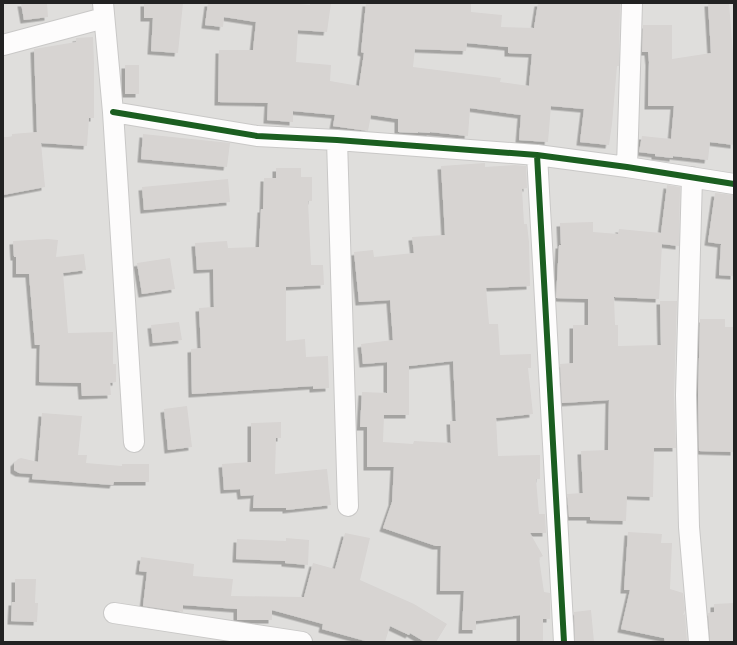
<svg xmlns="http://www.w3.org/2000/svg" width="737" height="645" viewBox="0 0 737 645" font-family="'Golos Text',sans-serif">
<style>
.residential{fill:#dfdedc}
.building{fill:#d7d4d2;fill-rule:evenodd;filter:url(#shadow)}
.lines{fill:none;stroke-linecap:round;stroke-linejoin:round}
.street-casing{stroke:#c9c8c7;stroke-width:22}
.street{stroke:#fdfcfc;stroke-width:20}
.cycleway-casing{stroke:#fff;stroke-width:8}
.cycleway{stroke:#1b5e20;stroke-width:6}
</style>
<defs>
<filter id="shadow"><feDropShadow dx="-3.5" dy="3.5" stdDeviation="0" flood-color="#0004"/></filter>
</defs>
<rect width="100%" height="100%" fill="#f0eeeb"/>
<path class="residential" d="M3,3H734V642H3Z"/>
<path class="building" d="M21,3H47L48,17L24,20Z
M144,3H183L178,53L151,51L153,18H144Z
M208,3H287L310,5V3H331L327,32L298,30L296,62L331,65L330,81L359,86L364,53L361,52L366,3H471V12L502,15L501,27L534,28L538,3H620L619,66H617L612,124L609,145L580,142L584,109L551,106L548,142L519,140L521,115L470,108L468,136L430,132V133L418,132V133L398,132V119L371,115L368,131L333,126L335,115L293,111V122L267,120L268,103L218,102L219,50H253L256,22L224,17L223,27L205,25ZM467,43L508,47V53L532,54L529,86L500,82L501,78L413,67L415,49L466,51Z
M708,3H729L734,67V145L710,142L708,160L673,156V158L655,156V154L639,152L642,136L671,139L674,106H648L649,62L648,52H642L643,25H672V59L711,53Z
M93,37L94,64V118H89L87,146L41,143L45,187L3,195V137H12V134L37,132L34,49L76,42V38Z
M125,65H139V94H125Z
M143,134L230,143L227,167L141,159Z
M485,163V167L515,165L526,166L527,188L522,189L524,224H527L529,242L530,286L486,288L489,324H498L500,355L531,354V368H528L533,414L496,418L498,456L540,455V479H536L539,514H545L546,533H530L543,556L539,558L544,592L550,593V619H543V642H520V615L476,621V630H462L464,591H440L441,546H436L383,528L392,502L394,467H367V427H360L362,392L387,393V362L363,364L361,344L393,340L390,300L359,302L354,252L373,250L374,257L414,253L412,237L445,235L441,166ZM453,361L456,421H450L451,443L414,441L413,444L383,442L384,415H409V366Z
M276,168H301V177H312V201H308L311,265H323L324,285L286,287V341L305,339L306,357L328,356L329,388L313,389V386L192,394L191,349L201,348L199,308L214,307L213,269L197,270L195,243L227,241L228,248L259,247L261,209H263L264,178H276Z
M228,179L230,202L144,210L142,187Z
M667,185L680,187L679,246L662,244L659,299L614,297L615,325H618V346L661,345L660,301H677L674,395L676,448H654L653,497L627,496L626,521L590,520V517H569L567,494L583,493L581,451L608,450L609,400L562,403L560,364L573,363V325H588V299L556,298L559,245H561L560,223L593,222V232L618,234L619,229L661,233Z
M715,193L734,195V276L719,275L721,244L708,242Z
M48,239L58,240L56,257L84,254L86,270L63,273L68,333L113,332V364H116V382L110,383L111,395L82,396L81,383L39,382L40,345H35L29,274H16V257H14L13,241Z
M170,258L175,289L142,294L137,263Z
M700,319H725V327H734V452L699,451L698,395Z
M179,322L182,340L153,343L151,325Z
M187,406L192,447L168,450L164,409Z
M42,413L82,416L78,455H87L86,463L122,466V464H149V482H114L113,485L32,479L33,474L19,473L14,470V463L18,459L21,458L38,462Z
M281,422V438H276L275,474L327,469L331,505L286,510V508H253L254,495L241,496L240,489L224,490L222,464L251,462V423Z
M628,532L662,534L661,543H672L670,589L683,593L685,610L683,615L685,614L687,642H665L664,638L621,629L630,590H624Z
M345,533L370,538L360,580L414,604L447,624L436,642H425L410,633L409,635L390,626L385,642H369L322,629L323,624L272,610V620H237V609L183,605V612L143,606L147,572L139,571L141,557L194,564L193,576L233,579L231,596L304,597L313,563L335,569Z
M286,538L309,540L308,565L285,563V561L236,559L237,539L286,541Z
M15,579H36L35,603H38L37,622L11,621L12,602H15Z
M734,603V642H710L708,613L714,612V604Z
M591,610L594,642H575L574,612Z"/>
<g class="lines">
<defs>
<path id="street" d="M103,3L113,112L134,442
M3,45L104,18
M113,112L257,136L337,140L537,155L627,167L734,184
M337,140L348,506
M537,155L564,642
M627,167L632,3
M692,177L686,395L689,527L699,642
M114,613L302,642"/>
</defs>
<use href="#street" class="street-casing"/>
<use href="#street" class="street"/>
<defs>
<path id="cycleway" d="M113,112L257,136L337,140L537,155L627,167L734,184
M537,155L564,642"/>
</defs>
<use href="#cycleway" class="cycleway-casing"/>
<use href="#cycleway" class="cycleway"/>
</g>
<rect width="737" height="645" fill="none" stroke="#222222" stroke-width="8"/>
</svg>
